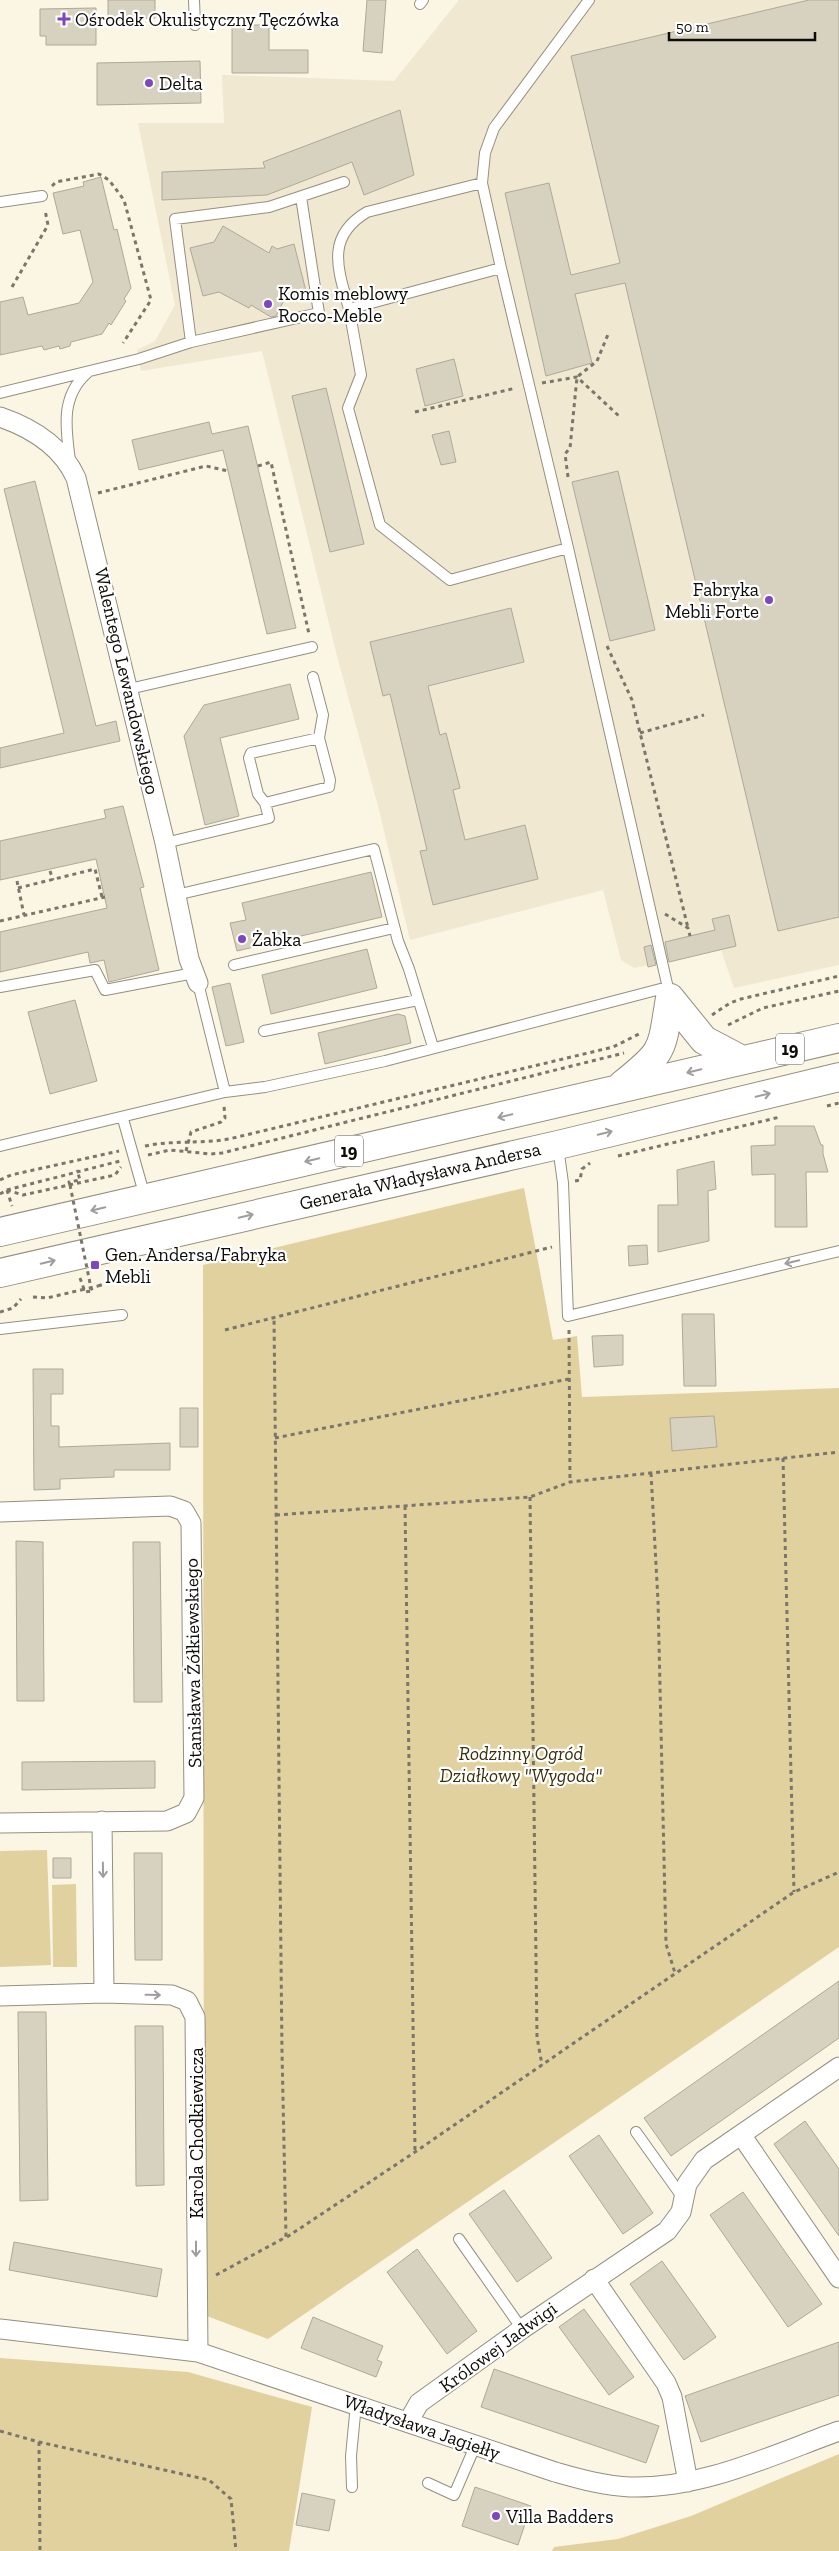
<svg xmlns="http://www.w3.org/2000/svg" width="839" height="2551" viewBox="0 0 839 2551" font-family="'Zilla Slab',serif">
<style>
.built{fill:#f0e8d0}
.green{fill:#e1d19e}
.building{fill:#d7d2c0;stroke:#aea898}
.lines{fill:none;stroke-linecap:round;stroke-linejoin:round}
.lane-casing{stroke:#958f7f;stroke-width:12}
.street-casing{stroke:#958f7f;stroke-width:21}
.highway-casing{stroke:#958f7f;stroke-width:30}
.path{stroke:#7a766c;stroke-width:3;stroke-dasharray:4 4;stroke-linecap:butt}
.lane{stroke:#fff;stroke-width:10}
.street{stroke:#fff;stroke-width:19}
.highway{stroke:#fff;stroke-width:28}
.path-bridge{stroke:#7a766c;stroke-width:3;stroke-dasharray:4 4;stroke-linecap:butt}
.oneway{stroke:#9f9e9c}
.poi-dot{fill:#7e47be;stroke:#fff;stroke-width:2}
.labels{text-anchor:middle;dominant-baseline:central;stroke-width:4.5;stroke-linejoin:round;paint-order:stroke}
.shield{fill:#fff;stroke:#565551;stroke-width:1}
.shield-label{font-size:18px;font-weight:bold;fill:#0e0c07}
.poi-label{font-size:19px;fill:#0e0c07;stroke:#fff;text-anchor:start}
.street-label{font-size:19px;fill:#0e0c07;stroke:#fff}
.park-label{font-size:19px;font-style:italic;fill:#3a2f0c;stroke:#fff}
</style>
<rect width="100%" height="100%" fill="#fbf5e3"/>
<path class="built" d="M459,0H839V965L734,988L721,950L634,968L621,960L603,890L410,940L378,806L338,660L262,351L141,371L137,350L155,341L175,305L138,123H224L222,75L394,81Z"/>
<path class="green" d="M524,1188L553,1340L577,1336L582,1397L839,1388V1947L268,2339L204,2315L203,1265Z
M47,1850L51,1965L0,1967V1851Z
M76,1884L77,1967H53L52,1885Z
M0,2358L188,2372L312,2407L289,2551H0Z
M839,2454V2551H552L554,2547L618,2539L691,2516Z"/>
<path class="building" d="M108,0H155V18L108,19Z
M367,0H386L382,53L363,51Z
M809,0H839V917L778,931L625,283L575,294L592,363L546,376L505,193L549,183L571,275L620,263L571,56Z
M96,8V45H46V36H40V9Z
M232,25H269V50H308V73H232Z
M200,61L201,103L97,105V63Z
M400,110L414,175L364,195L352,162L267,195L162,200V172L265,168L263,162Z
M101,177L114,230L117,229L131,288L124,299L126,301L111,325L109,323L102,334L71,342L70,346L60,349L59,346L44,350L42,346L0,355V302L23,297L28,315L79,303L93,282L80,230L63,234L53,193L84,186L83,182Z
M223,226L269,253L272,246L277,249L294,244L307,295L283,302L276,316L271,317L251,305L249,308L219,292L203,296L190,248L214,242Z
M454,359L463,396L425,406L416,369Z
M326,388L364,544L330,552L292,396Z
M209,422L212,434L248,426L296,628L267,634L223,450L139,470L132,440Z
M449,431L456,462L441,465L432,435Z
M618,471L655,630L610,641L572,482Z
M35,481L96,726L116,721L120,741L0,768V748L64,733L4,489Z
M511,608L524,662L428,686L440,735L446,733L460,788L453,790L465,840L525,825L538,879L433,905L420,851L427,850L390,694L383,696L370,642Z
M290,684L299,719L220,738L239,816L205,825L184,736L204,705Z
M123,806L144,887L140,888L159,970L109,982L104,960L90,963L88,952L0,972V932L107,908L96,859L0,880V841L106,818L104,810Z
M371,872L382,917L237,951L230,923L246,920L242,903Z
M729,915L736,946L669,962L665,942L715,930L712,919Z
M651,945L656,965L648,967L644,947Z
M367,949L377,988L271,1014L262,975Z
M230,983L244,1042L226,1046L212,987Z
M75,1000L97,1081L50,1094L28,1012Z
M398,1014L405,1016L411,1043L325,1064L318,1033Z
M775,1126H814L821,1145H823V1154L828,1172H806L807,1227H775V1174L752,1175L751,1146L775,1145Z
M714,1161L716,1189L708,1191L709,1241L658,1252V1205H678L677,1170Z
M647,1245L648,1264L629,1266L628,1246Z
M682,1314H714L716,1386H684Z
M623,1335V1365L594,1367L592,1336Z
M33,1369H63V1394H51V1426H59V1447L170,1443V1470H114V1477L60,1479V1489L34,1490Z
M180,1408H198V1447H180Z
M714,1416L717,1447L672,1451L670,1418Z
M16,1541L43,1542L44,1701H17Z
M133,1542H160L162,1702H134Z
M155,1761V1788L22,1790V1762Z
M134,1853H162V1960H135Z
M53,1858H71V1878H53Z
M839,1981V2038L671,2156L644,2118Z
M18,2012H46L48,2200L20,2201Z
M135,2026H163L164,2185L136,2186Z
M805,2121L839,2169V2236L774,2144Z
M599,2135L653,2213L623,2234L569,2156Z
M504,2190L552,2258L517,2282L469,2214Z
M743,2192L822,2304L788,2327L710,2215Z
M14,2242L162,2269L157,2297L9,2270Z
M417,2249L477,2331L447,2354L387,2272Z
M662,2261L716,2337L684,2360L630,2284Z
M584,2309L634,2377L609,2395L559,2327Z
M313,2317L383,2346L377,2360L382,2362L376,2377L301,2348Z
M839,2342V2395L701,2442L685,2396Z
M494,2369L659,2426L646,2463L481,2407Z
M475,2487L531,2506L518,2545L462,2526Z
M302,2493L335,2500L329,2531L296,2525Z"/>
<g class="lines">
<defs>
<path id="lane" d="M194,0L195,25
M420,4L423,0
M0,202L42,196
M501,268L482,183L485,153L494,128L589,0
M349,309C338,269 325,237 367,212L482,183
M191,342L175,219L269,207L344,182
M0,393L139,359L191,342L319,313L301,197
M70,461C66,429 60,397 87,373
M568,548L450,580L380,525L348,408L361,375L349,309L501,268L568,548L670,997
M129,689L312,647
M265,803L258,794L249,758L251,753L319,738
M165,843L269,818L265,803L329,787L330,780L319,738L323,715L313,677
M176,895L374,849L398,941L409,969L433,1047
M234,965L394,928
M198,983L225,1092L265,1087L385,1061L668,987
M0,987L95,970L105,990L194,973
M264,1031L418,1000
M123,1119L145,1197
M0,1146L225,1092
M558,1147L563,1183L568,1316L839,1251
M0,1329L122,1315
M636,2132L683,2198
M459,2239L522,2329
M428,2483L454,2495L476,2444
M352,2487L351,2456L356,2404"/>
<path id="street" d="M0,417C32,428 62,447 76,478L165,843L189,959L198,983
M0,1512L170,1506L184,1511L191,1523L194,1798L186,1813L167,1821L0,1823
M102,1821L104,1993
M0,1996L104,1993L172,1995L187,2001L195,2017L198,2352
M742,2136L839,2278
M594,2279L666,2383L672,2397L688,2482
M0,2329L198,2352L555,2472C580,2479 604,2486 630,2487C702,2489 772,2455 839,2431
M408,2422L419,2403L522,2329L667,2231L681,2212L687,2184L704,2160L839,2067"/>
<path id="highway" d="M670,998L704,1040L742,1060
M622,1085C666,1050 661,1051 670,998
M0,1232L839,1038
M0,1273L558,1145L839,1077"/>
</defs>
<use href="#lane" class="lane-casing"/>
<use href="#street" class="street-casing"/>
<use href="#highway" class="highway-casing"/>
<path class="path" d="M52,186L56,182L99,174L109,180L124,200L151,300L123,343
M12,287L48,225L45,210
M542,383L577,377L620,417
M415,412L516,388
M258,466L271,462L309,634
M568,477L565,454L570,448L577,377L597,361L609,332
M98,493L206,466L228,471
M607,646L632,700L688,928
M640,733L704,715
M50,871L53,880
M17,881L24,915
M18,888L95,869L102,897
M665,914L688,928L690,936
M0,921L105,897
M712,1015L730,1003L741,999L839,976
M728,1025L763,1008L839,991
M827,1106L839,1103
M145,1146C173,1140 201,1144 229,1139L613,1047L641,1033
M186,1151L191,1132L221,1122L225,1118L224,1106
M148,1155L170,1150L211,1154L222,1153L624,1053
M618,1156L780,1117
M0,1180L11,1175L119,1151
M575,1181L580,1180L582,1169L590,1163
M70,1185L69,1182L80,1180L77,1170
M7,1190L12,1206
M7,1190L23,1195L115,1175L121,1167
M0,1194L7,1190L120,1161
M80,1278L85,1292L93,1291L91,1288
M98,1286L149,1270
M33,1297L47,1298L81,1290
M0,1312L13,1308L21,1299
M225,1330L552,1247
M569,1330L570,1482
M275,1438L569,1379
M783,1458L794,1892
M651,1473L658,1601L666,1944L675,1973
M530,1497L537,2037L542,2065
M405,1506L415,2152
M276,1515L530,1497L570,1482L839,1452
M287,2237L415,2152L794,1892L839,1872
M216,2275L286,2237L282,2052L274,1317
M0,2431L39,2442L209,2480L231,2499L236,2551
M39,2442L40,2551"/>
<use href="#lane" class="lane"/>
<use href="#street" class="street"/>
<use href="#highway" class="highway"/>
<path class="path-bridge" d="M70,1185L91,1288
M81,1290L98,1286"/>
</g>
<defs><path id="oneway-shaft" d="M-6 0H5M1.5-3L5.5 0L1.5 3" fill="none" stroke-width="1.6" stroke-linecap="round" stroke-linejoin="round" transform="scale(1.25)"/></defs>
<g class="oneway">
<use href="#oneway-shaft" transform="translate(694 1071) rotate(167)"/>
<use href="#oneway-shaft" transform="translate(763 1095) rotate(-13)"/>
<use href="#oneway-shaft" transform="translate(505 1116) rotate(167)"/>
<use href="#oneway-shaft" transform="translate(605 1133) rotate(-14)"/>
<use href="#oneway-shaft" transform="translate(312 1160) rotate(167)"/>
<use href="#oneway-shaft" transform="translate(98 1209) rotate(167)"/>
<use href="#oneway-shaft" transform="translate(246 1216) rotate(-13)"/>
<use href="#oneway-shaft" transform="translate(48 1262) rotate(-13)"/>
<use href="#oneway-shaft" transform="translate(792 1262) rotate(166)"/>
<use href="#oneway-shaft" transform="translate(103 1870) rotate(89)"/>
<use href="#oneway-shaft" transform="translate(153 1995) rotate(1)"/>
<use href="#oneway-shaft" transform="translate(196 2249) rotate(90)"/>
</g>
<g class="poi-dot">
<path d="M61.5 11.5h5v5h5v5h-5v5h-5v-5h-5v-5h5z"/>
<circle cx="149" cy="83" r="5"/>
<circle cx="268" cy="304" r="5"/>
<circle cx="769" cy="600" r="5"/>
<circle cx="242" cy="939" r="5"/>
<rect x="90" y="1260" width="10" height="10" rx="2.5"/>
<circle cx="496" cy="2516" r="5"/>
</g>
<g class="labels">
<g class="shield">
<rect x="776" y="1033.5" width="28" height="31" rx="4"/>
<rect x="335" y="1135.5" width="28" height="31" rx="4"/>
</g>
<g class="shield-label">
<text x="790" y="1049">19</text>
<text x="349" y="1151">19</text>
</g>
<g class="poi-label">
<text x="75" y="19">Ośrodek Okulistyczny Tęczówka</text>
<text x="159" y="83">Delta</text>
<text x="278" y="293">Komis meblowy<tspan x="278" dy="22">Rocco-Meble</tspan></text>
<text x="759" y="589" text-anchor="end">Fabryka<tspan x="759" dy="22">Mebli Forte</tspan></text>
<text x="252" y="939">Żabka</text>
<text x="105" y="1254">Gen. Andersa/Fabryka<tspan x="105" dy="22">Mebli</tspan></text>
<text x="506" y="2516">Villa Badders</text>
</g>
<g class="street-label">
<text transform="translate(127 681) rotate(77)">Walentego Lewandowskiego</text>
<text transform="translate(420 1176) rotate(-13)">Generała Władysława Andersa</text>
<text transform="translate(193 1663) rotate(-91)">Stanisława Żółkiewskiego</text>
<text transform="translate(196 2133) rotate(-90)">Karola Chodkiewicza</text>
<text transform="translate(498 2347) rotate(-36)">Królowej Jadwigi</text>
<text transform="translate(422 2427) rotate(19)">Władysława Jagiełły</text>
</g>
<g class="park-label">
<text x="521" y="1753">Rodzinny Ogród<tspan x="521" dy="22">Działkowy "Wygoda"</tspan></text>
</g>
</g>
<path d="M669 32v8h146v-8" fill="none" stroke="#0e0c07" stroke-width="2.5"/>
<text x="676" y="32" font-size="15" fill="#0e0c07" stroke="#ffffff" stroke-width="4" paint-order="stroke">50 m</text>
</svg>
